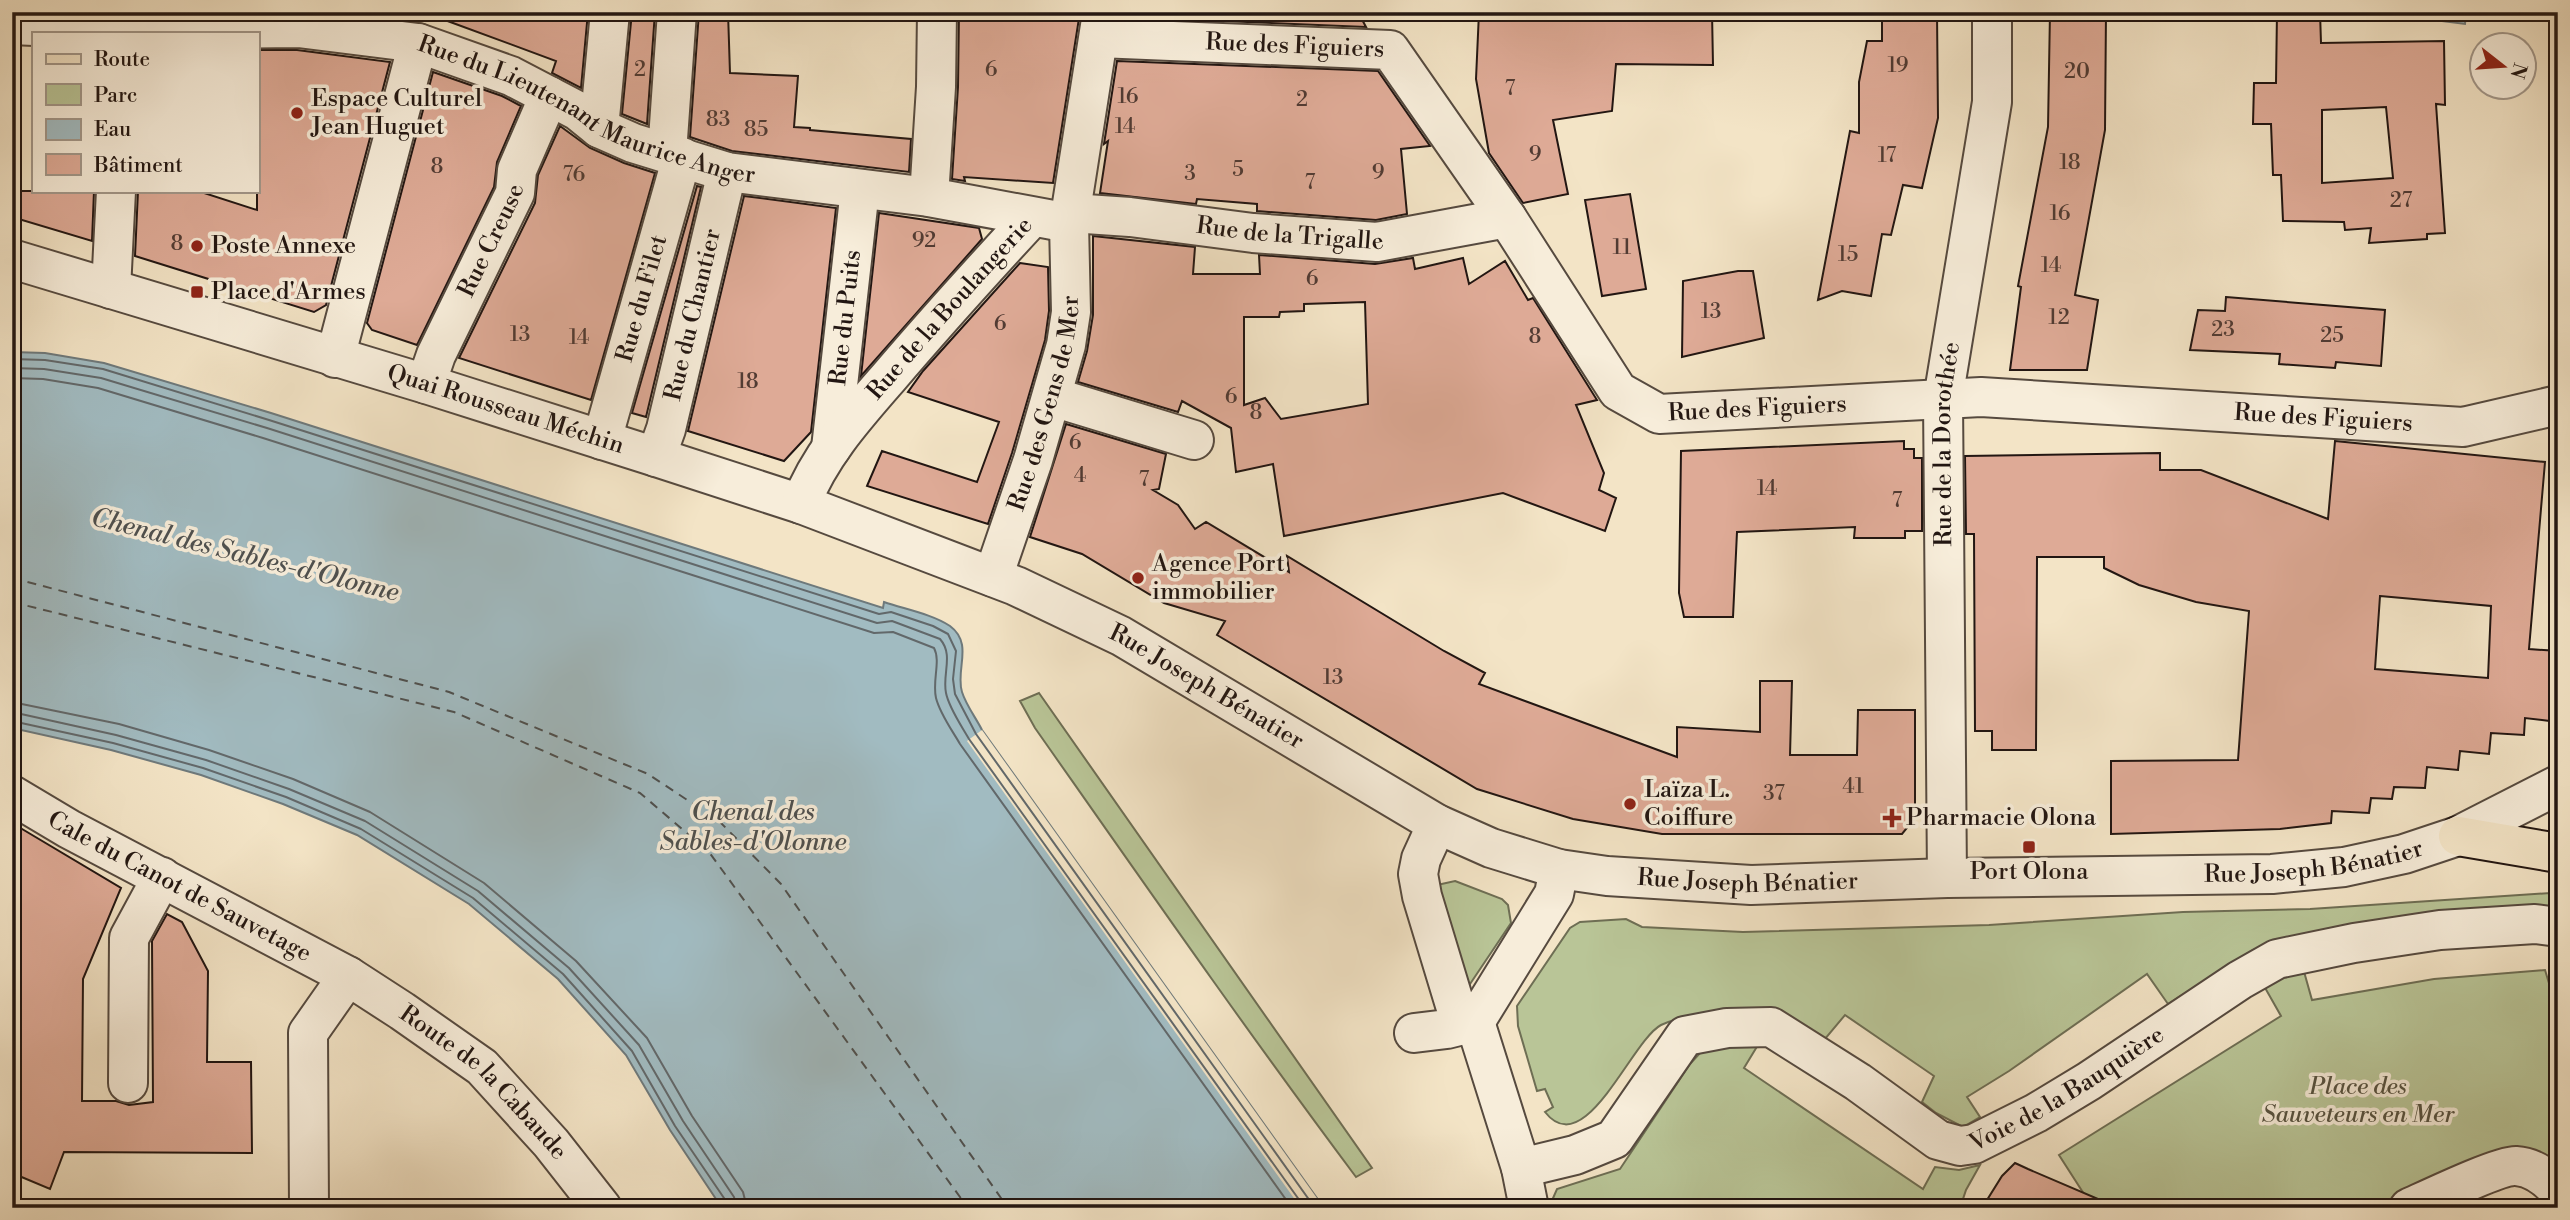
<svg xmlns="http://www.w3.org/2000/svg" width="2570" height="1220" viewBox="0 0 2570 1220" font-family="'Libre Bodoni',serif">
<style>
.green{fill:#b9c597;stroke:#6e6e54;stroke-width:2}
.water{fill:#a1bbc1;stroke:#6e797b;stroke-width:2}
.pier{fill:#f3e4c6}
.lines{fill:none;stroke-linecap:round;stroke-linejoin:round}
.shore{stroke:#62686a;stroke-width:2}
.ferry{stroke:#4e504f;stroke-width:2;stroke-dasharray:9 7;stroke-linecap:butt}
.building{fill:#deaa96;stroke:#221612;stroke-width:2;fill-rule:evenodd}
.minor-casing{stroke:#564a3f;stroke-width:42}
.major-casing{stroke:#221612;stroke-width:42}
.minor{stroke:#f7edda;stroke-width:38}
.major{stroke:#f3e4c6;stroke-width:38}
.poi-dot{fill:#8f2418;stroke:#f7edda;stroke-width:2.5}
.labels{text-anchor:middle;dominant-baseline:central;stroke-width:7;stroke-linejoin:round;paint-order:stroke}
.number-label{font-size:21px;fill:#513b33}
.street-label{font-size:24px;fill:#221612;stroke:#f7edda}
.poi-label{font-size:24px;fill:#221612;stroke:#f7edda;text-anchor:start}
.park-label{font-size:24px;font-style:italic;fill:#575341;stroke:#f7edda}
.water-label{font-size:26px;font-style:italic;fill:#4e504f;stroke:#f7edda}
</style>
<rect width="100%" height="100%" fill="#f3e4c6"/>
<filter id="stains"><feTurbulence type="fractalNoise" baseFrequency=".00286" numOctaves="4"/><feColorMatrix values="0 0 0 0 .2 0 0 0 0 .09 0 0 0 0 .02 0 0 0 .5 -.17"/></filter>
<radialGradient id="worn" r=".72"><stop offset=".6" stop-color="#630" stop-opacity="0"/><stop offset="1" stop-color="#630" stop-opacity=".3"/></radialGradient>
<path class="green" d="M1039,693L1372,1168L1356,1177C1246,1030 1141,879 1035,728L1020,701Z
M1455,881L1502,899L1508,905L1511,923L1468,987L1437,885Z
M2550,893L2551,909L2289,941L2253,950L2168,1004L2147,974L2009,1071L1967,1097L1980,1117L1963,1127L1936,1113L1922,1102L1934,1076L1845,1015L1825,1039C1795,1034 1765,1029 1735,1024C1721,1022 1706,1017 1692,1017C1684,1017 1669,1021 1661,1025C1631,1041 1585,1163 1545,1112L1553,1107L1545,1089L1537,1091L1518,1026L1517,1006L1570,928L1580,922L1626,919L1642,927L1743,932L1989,925L2183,912L2310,909Z
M2303,968L2312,1000L2434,979L2545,970L2558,1013V1158L2509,1155L2384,1208H2093L2059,1155L2281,1016L2264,986Z
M1761,1040L1744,1068L1923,1189L1935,1167L1959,1170L1980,1165L1966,1190L1960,1208H1584L1582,1203L1569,1208H1551L1550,1205L1557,1189L1620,1169L1690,1064L1700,1053L1712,1049Z"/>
<path class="water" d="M2402,12H2466L2465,24L2401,16Z
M12,352L45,353L104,363L271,413L883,608L884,602C904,609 932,614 950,626C974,644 955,670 962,692C966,705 976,718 982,730L1324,1208H722L670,1130L626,1055L558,979L469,904L357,835L283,804L201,775L111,750L12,728Z"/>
<path class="pier" d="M982,730L1324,1208H1301L967,741Z"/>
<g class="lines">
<path class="shore" d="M12,359L45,360L103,369L269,420L879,614L891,612L933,626L948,634L956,651L953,679L955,694L976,734L1315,1208
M12,368L44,369L101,378L267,428L877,623L892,621L940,639C954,655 942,674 946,693C949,708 961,725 969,739L1305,1208
M12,378L43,379L98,388L263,438L874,633L893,632L934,648C941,661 932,681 936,698C940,714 952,730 960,744L1292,1208
M12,702L119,724L209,750L293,779L370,812L484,883L576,961L647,1038L692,1116L743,1192L747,1208
M12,712L116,735L206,760L289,789L365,821L478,891L569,968L639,1045L683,1121L734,1197L736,1208
M12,721L113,743L203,768L286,797L361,829L473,898L563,974L632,1051L675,1126L726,1201L728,1208"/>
<path class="ferry" d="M12,578L449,692L648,774L719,821L781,884L1008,1208
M12,602L454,712L640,793L709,852L968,1208"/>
</g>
<path class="building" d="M435,12H588L581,88L552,73L556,61L434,16Z
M632,12H655L647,124L622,114Z
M699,12H728L730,73L798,76L794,127L810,128V130L911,139L909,172L732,151L690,137Z
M959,12H1080L1053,183L964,177L965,181L952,179L958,87Z
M1123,12H1358L1366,27L1124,17Z
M1479,12H1712L1713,65L1616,64L1612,111L1553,120L1568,194L1523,203L1489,153L1476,79Z
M1882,12H1937L1938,118L1922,188L1903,185L1891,235L1882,234L1871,296L1842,291L1818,300L1850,131L1859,133V82L1867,41H1882Z
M2050,12H2106L2105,130L2075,295L2098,300L2087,370H2010L2021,287L2018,286L2048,127Z
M2277,12H2320L2321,43L2444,41L2445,105L2436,104L2445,233L2427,234V239L2369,243L2371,228L2345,230L2344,222L2283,221L2281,175H2273L2271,124H2253L2254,83H2276ZM2386,107L2393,178L2322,183V110Z
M257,50H297L390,62L326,305L314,312L135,256L138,191H198L257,210Z
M1117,61L1378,71L1430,146L1401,149L1407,214L1376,220L1257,211V204L1197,199L1196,204L1100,193L1108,141L1104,144Z
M433,72L502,96L521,106L497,162L494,187L417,345L372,330L367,323Z
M560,126L590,148L624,163L655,173L591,400L459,358L535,203L538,175Z
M697,186L701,187L646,417L632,413Z
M12,191H94L92,241L12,217Z
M1630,194L1646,289L1602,296L1585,200Z
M744,196L836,208L811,432L784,461L688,431Z
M879,213L979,228L982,239L861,376Z
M1093,236L1195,247L1193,274H1260L1259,255L1375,264L1413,258L1415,269L1463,258L1469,284L1505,261L1528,300L1533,298L1597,400L1576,405L1604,473L1599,490L1616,498L1605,531L1503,493L1284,536L1273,464L1236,472L1231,428L1182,401L1178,412L1078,382L1087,351L1093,315ZM1365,302L1368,404L1281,419L1265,398L1244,405V317H1279L1280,312L1304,311V304Z
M1020,263L1048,267L1049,311L1045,340L1012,453L988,524L867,486L882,451L977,482L999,422L908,392L923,371Z
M1738,271H1753L1764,338L1682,357L1683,281Z
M2226,297L2385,310L2381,366L2336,362L2335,368L2279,364L2280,354L2190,350L2198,310L2225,311Z
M1066,424L1166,454L1159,489L1153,490L1178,505L1195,529L1206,522L1289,572L1287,556L1444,651L1485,673L1479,684L1677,757V727L1760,732V681H1792L1790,755H1857L1858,710H1915V818L1902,834H1662L1573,819L1477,789L1217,635L1225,621L1164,603L1082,554L1030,537Z
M1904,441V449H1914V458H1922V531H1905V538H1854L1855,527L1737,532L1733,617H1684L1679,593L1681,451Z
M2335,441L2545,462L2529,649L2558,651V722L2525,718L2524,735L2491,733L2489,754L2460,751L2458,770L2427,767L2425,788L2394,787L2392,799L2371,798L2369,813L2332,811L2331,823L2280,829L2111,834V761L2238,760L2249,611L2196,602L2139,585L2104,568V557H2037L2036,750H1992V731H1975L1974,534H1966L1965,456L2160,453V470H2201L2328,519ZM2380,596L2491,606L2488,678L2375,669Z
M12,823L121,888L83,979L82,1101H116L129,1105L153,1102L152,941L167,914L182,922L208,971L207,1062H251L252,1153L64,1152L50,1189L12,1173Z
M2015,1163L2028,1169L2119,1208H1982L2002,1176Z"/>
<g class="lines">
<defs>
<g id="minor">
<path id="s1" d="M12,25L123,30L298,28L418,43L511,76L578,111L599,128L633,143L727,172L929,197L1069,223"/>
<path id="s2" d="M1099,38L1390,50L1507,218L1618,391L1659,414L1981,397L2463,427L2558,405"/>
<path d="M599,128L610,12"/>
<path d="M667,153L677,12"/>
<path d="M929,197L936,87L937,12"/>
<path id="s3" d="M1071,213L1130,217L1253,233L1377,242L1507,218"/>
<path id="s4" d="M12,259L426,384L656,457L801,504L1016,586L1121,636L1437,824L1491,848L1559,869L1607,876L1751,885L1947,878L2272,874L2344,867L2404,854L2458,836L2558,785"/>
<path d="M111,289L116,191"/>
<path d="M335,358L418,43"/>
<path id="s5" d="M426,384L436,355L515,193L517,170L549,96"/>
<path d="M1053,397L1194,440"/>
<path id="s6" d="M602,440L682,157"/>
<path id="s7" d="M831,448L860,189"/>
<path id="s8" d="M656,457L666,429L727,172"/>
<path id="s9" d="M801,504C819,456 855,416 889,377C935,323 983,270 1032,217"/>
<path id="s10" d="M993,577L1033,460L1066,345L1071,312L1069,223L1102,13"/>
<path id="s11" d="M12,795L69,829L348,976L402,1011L482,1067L551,1143L602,1208"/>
<path d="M1437,824L1421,859L1418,874L1422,896L1455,1005L1475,1022L1521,1168L1529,1208"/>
<path id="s12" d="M1947,878L1943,399L1992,102V12"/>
<path d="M1414,1033L1447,1029L1475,1022L1554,894L1559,869"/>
<path d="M128,1083L129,938L162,877"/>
<path id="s13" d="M1521,1168L1575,1155L1614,1139L1685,1036L1727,1028L1771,1027L1858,1082L1938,1140L1960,1146L1974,1144L2036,1113L2089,1081L2240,980L2277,959L2354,943L2440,930L2535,924L2558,927"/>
<path d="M309,1208L308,1033L348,976"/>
<path d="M2409,1208C2429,1199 2500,1165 2516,1166C2534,1167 2547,1178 2558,1190"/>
</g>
<path id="major" d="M2458,836L2558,853"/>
</defs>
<use href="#minor" class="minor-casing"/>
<use href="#major" class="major-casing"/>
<use href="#minor" class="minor"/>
<use href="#major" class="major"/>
</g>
<g class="poi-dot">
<circle cx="297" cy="113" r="7"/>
<circle cx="197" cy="246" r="7"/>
<rect x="190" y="285" width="14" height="14" rx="3.5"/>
<circle cx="1138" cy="578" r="7"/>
<circle cx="1630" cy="804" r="7"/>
<path d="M1888.5 807.5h7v7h7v7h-7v7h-7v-7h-7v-7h7z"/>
<rect x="2022" y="840" width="14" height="14" rx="3.5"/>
</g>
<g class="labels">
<g class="number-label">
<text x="1898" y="66">19</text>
<text x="640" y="70">2</text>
<text x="991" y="70">6</text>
<text x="2077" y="72">20</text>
<text x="1510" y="89">7</text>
<text x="1128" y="97">16</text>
<text x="1302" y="100">2</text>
<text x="718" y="120">83</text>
<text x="1125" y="127">14</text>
<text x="756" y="130">85</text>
<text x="1535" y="155">9</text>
<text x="1887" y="156">17</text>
<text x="2070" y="163">18</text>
<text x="437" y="167">8</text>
<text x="1238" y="170">5</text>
<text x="1378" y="173">9</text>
<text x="1190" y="174">3</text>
<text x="574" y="175">76</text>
<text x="1310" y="183">7</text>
<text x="2401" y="201">27</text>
<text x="2060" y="214">16</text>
<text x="924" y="241">92</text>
<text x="177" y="244">8</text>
<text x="1622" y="248">11</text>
<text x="1848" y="255">15</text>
<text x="2051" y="266">14</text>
<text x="1312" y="279">6</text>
<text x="1711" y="312">13</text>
<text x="2059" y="318">12</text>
<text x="1000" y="324">6</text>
<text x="2223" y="330">23</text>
<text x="520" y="335">13</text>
<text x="2332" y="336">25</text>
<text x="1535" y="337">8</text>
<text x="579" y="338">14</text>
<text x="748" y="382">18</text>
<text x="1231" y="397">6</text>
<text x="1256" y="413">8</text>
<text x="1075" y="443">6</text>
<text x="1080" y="476">4</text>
<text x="1144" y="480">7</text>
<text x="1767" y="489">14</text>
<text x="1897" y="501">7</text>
<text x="1333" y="678">13</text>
<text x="1853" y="787">41</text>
<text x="1774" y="794">37</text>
</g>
<g class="street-label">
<text stroke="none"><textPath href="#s2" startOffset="196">Rue des Figuiers</textPath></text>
<text stroke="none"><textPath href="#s1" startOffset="590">Rue du Lieutenant Maurice Anger</textPath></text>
<text stroke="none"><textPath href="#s3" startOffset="220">Rue de la Trigalle</textPath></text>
<text stroke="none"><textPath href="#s5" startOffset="158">Rue Creuse</textPath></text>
<text stroke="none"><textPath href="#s6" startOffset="147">Rue du Filet</textPath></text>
<text stroke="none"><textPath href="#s9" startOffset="247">Rue de la Boulangerie</textPath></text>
<text stroke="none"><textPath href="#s8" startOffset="147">Rue du Chantier</textPath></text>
<text stroke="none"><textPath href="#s7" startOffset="131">Rue du Puits</textPath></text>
<text stroke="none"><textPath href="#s10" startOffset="182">Rue des Gens de Mer</textPath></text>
<text stroke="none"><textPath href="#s2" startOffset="847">Rue des Figuiers</textPath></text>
<text stroke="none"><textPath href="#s4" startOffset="516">Quai Rousseau Méchin</textPath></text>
<text stroke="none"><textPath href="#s2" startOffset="1414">Rue des Figuiers</textPath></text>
<text stroke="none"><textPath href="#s12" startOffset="434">Rue de la Dorothée</textPath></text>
<text stroke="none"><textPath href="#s4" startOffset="1272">Rue Joseph Bénatier</textPath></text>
<text stroke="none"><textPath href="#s4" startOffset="2427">Rue Joseph Bénatier</textPath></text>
<text stroke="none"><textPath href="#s4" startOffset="1860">Rue Joseph Bénatier</textPath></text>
<text stroke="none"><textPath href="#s11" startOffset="191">Cale du Canot de Sauvetage</textPath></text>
<text stroke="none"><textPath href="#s11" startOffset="555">Route de la Cabaude</textPath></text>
<text stroke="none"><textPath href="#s13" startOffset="656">Voie de la Bauquière</textPath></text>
</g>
<g class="poi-label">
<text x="311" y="99">Espace Culturel<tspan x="311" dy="28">Jean Huguet</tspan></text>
<text x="211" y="246">Poste Annexe</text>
<text x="211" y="292">Place d'Armes</text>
<text x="1152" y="564">Agence Port<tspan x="1152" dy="28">immobilier</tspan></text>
<text x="1644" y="790">Laïza L.<tspan x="1644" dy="28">Coiffure</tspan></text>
<text x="1906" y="818">Pharmacie Olona</text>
<text x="2029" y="872" text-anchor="middle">Port Olona</text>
</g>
<g class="park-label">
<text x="2358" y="1087">Place des<tspan x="2358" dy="28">Sauveteurs en Mer</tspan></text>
</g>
<g class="water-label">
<text transform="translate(245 555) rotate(14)">Chenal des Sables-d'Olonne</text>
<text x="753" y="812">Chenal des<tspan x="753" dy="30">Sables-d'Olonne</tspan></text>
</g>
</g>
<rect width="2570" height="1220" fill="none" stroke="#f3e4c6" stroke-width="42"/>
<rect x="14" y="14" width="2542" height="1192" fill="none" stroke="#221612" stroke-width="3.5"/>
<rect x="21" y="21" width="2528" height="1178" fill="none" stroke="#221612" stroke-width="2"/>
<rect x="32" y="32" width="228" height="161" fill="#f7edda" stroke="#a2978a" stroke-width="2"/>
<rect x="46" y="54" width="35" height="10" fill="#f3e4c6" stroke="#a2978a" stroke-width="2"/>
<text x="94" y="66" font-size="21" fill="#221612">Route</text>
<rect x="46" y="84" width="35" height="21" fill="#b9c597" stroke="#a2978a" stroke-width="2"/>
<text x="94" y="102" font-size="21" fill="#221612">Parc</text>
<rect x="46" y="119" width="35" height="21" fill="#a1bbc1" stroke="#a2978a" stroke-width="2"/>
<text x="94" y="136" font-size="21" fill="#221612">Eau</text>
<rect x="46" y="154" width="35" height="21" fill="#deaa96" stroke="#a2978a" stroke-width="2"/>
<text x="94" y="172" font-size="21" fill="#221612">Bâtiment</text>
<g transform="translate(2503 66) rotate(107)"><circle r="33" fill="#f7edda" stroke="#a2978a" stroke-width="2"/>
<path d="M0-5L12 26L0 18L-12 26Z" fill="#8f2418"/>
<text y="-10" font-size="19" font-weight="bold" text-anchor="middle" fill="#221612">N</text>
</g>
<rect width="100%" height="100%" filter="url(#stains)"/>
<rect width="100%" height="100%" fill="url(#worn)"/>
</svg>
